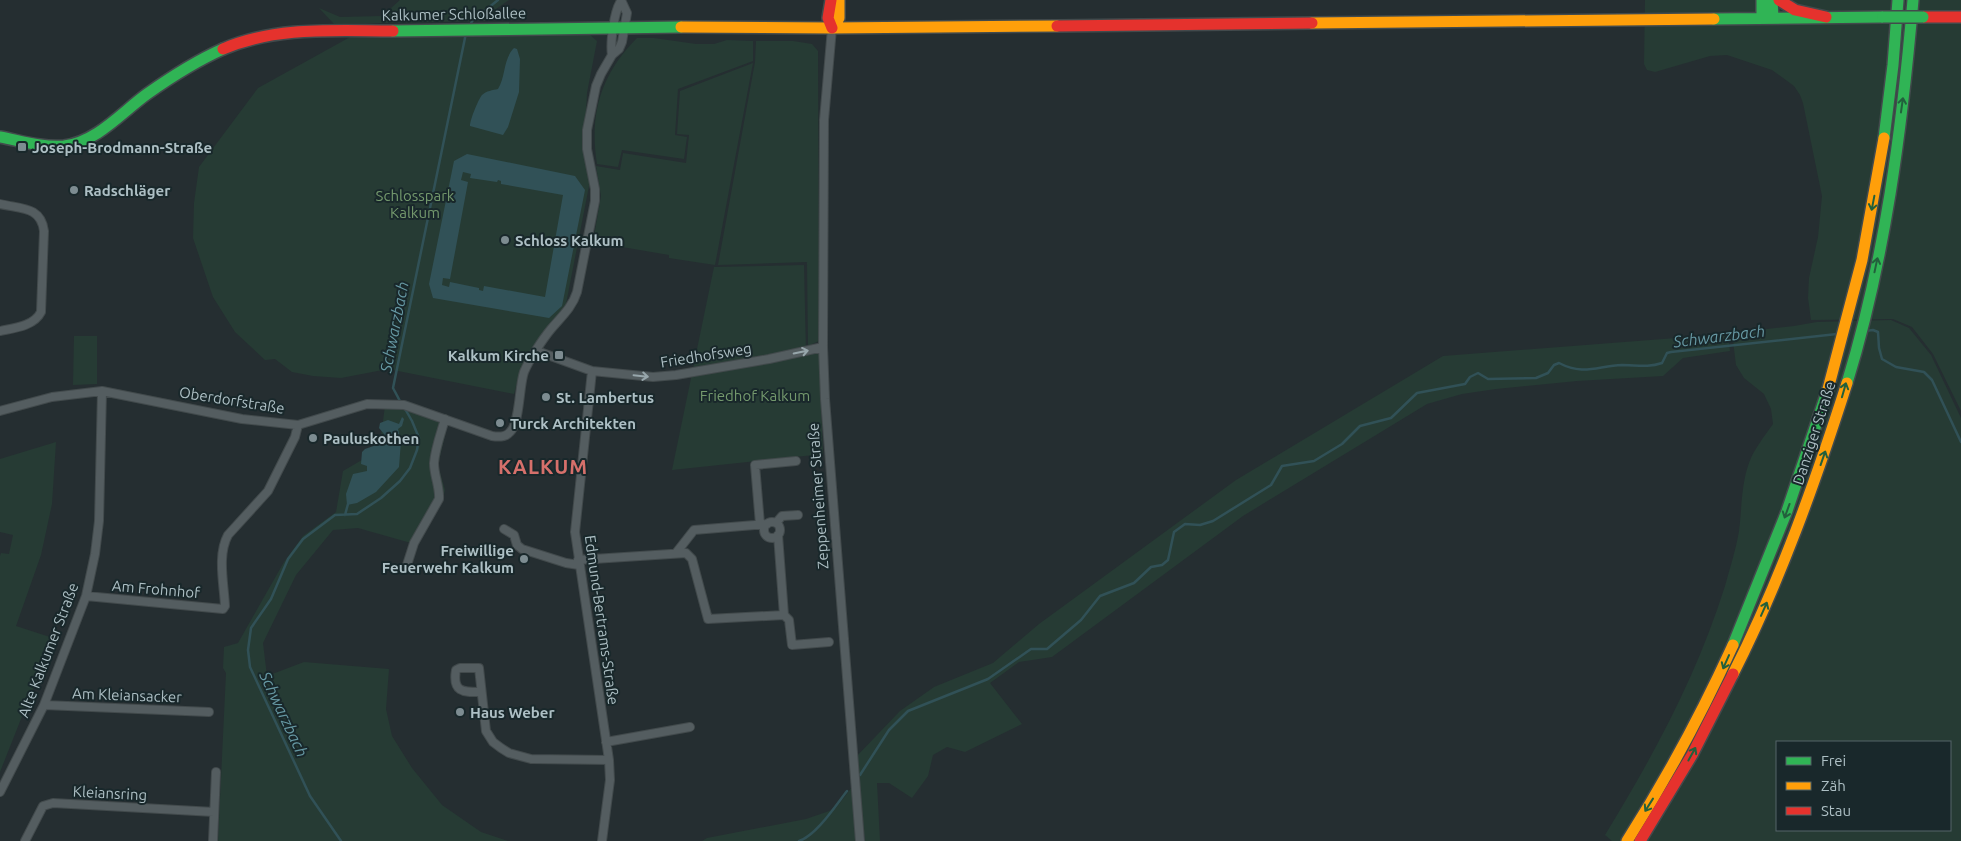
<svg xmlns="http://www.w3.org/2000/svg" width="1961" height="841" viewBox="0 0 1961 841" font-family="Ubuntu,sans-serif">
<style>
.green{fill:#263b34;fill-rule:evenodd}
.water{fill:#315157;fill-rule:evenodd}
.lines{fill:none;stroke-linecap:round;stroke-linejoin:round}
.stream{stroke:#315157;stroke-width:2.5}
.street-casing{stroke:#424a4c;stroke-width:10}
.fast-casing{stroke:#424a4c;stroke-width:14}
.slow-casing{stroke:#424a4c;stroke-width:14}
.jam-casing{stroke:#424a4c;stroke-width:14}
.street{stroke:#545d60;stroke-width:8}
.fast{stroke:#30b455;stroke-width:11}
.slow{stroke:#ff9f0a;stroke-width:11}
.jam{stroke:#e5322d;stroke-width:11}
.fast-bridge-casing{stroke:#424a4c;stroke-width:14;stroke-linecap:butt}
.fast-bridge{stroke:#30b455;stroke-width:11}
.oneway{stroke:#22603c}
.oneway2{stroke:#97a6ab}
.poi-dot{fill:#7d8c91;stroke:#19282b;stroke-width:2}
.labels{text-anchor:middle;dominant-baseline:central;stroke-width:4;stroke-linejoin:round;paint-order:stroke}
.street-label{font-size:15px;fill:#adbfc4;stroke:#19282b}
.poi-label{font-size:15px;font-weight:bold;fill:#adbfc4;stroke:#19282b;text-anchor:start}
.park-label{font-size:15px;fill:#74996d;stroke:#19282b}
.water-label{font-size:16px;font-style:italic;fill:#6698a3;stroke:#19282b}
.district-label{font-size:20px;font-weight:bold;letter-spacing:1px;fill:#d6706b;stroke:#19282b}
</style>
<rect width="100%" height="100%" fill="#252e31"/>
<path class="green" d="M400,0H509L496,9L489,21L334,24L319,8L340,17L382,16Z
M1645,0H1961V411L1933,354L1912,327L1893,319L1811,320L1808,298L1809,278L1818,237L1822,196L1803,103L1800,95L1794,86L1772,70L1727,55L1710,56L1655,72L1647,70L1644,64Z
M589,34L597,41L587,93L584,151L590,181L566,304L533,348L520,371L514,394L388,369L341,378L313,376L292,372L275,359L265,360L235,332L213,297L193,238L194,203L199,167L258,88L352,36Z
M637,38H654L696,44H714L727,40L753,41V61L678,89L675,135L687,137L684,159L622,150L618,167L597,164C589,114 601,74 637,38Z
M756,41H793L812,44L818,51L819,341L808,346L807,262L718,265L755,62Z
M753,63L715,265L669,258V255L593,242L601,196L596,166L620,170L623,153L686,163L689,135L677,134L680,91Z
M804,265L806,354L819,352L823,454L672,470L714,267Z
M1891,320L1909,328L1931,355L1961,418V841H1612L1605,835C1654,755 1697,675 1725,586C1730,568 1736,549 1739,531C1742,508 1741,485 1749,463C1754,449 1764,437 1773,424L1771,409L1764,394L1744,378L1736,365L1732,333L1794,326L1817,322ZM1777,742H1950V830H1777Z
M1728,334L1730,351L1683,358L1663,376L1577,381L1496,389L1462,394L1427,404L1243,516L1052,657L1019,662L990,683L1022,724L965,752L947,747L933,755L928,776L912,798L889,783H877L880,841H865L855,758L900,711L934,687L993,663L1039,624L1236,480L1443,356Z
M74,336H97V384L73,385Z
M385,406L411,411L448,423L438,465L445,490L443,499L420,538L418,545L358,528L333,530L296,575L263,643L267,676L304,662L389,669L386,709L392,736L412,768L442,805L481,832L508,841H218L226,673L223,668L224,647L238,643L284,562L303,536L336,512L343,471L379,450Z
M56,442L52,504L41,555L16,626L53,638L0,772V556L1,553L9,554L13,535L0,532V459Z
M853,786L857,841H702L707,838L806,819L835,809Z"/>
<path class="water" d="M514,48L517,49L520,59L519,92L508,127L503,135L470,126C470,120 478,100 482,95C486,91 493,90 498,89C506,76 503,59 514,48Z
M467,154L575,176L585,190L562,306L549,318L433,298L429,284L454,161ZM463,172L471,174L470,178L497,182L498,180L501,181V184L563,195L545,297L484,286L483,291L479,290V288L450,282L449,287L442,285L443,278L450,279L468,182L461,180Z
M402,417L404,419L402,426L398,429L401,441L399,467L376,492L357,503L347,505L346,494L353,474L367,471V466L361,464L362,452L365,449L382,443L384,434L379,428L380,423L388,420L399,424Z"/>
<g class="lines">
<path class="stream" d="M470,26L472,21L498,0
M1865,331L1873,330L1878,332L1879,348L1882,359L1896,367L1924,372L1932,380L1961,442
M401,403L393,388L466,33
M345,515L348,504
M860,775L889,730L908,711L988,679L1031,649H1047L1081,620L1100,596L1134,583L1151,567L1162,565L1168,560L1174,532L1185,524L1200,525L1213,521L1271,485L1282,466L1314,461L1342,444L1360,426L1391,418L1417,393L1465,384L1470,377L1478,373L1488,379L1536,378L1548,373L1554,365L1559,363C1584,376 1597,366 1622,365C1636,365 1648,368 1662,363L1667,353L1671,352L1837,334
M341,841L310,796L250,667L248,650L251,628L271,599L288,559L303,539L335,515L357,514L381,498L400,481L410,468L417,450L419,438L412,421L404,407
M799,841C816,836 836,805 847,791"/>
<defs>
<path id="street" d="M832,28L824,120L823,347L825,399L860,841
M612,55C610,43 614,11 621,1
M0,204C20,209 41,206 44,231L41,312C34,326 15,328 0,331
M537,351L592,371L653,377L676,375L769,359L823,347
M592,371L575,532L609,760L610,780L602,841
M0,411L52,397L102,391L242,419L298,425L367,404L404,405L492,436C498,437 506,437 510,432C520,423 519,386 524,372C529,360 542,340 551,329C561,317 572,308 577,292L595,201V189L587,149V130L596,86L601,74L612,55L619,49L622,42L627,13L621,0
M764 530a8 8 0 1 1 16 0a8 8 0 1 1-16 0Z
M776,523L782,516L798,515
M760,524L755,465L796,461
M504,529L514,535L517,545L522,549L566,563L579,565
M778,535L784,615L789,620L792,645L829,642
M676,553L694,530L767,524
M578,560L686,553L692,559L708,619L784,615
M406,568L414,543L439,499C440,487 434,476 434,463C435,449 441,433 445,419
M86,596L223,609L225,606C224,584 217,555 228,535L268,491L295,437L298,425
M481,692C464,692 452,693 456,670L460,668H479L486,731L493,742L501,748L509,753L531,759L609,760
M44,705L209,712
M606,742L690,727
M0,792L44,705L86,596L95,554L99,521L102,391
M25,841L43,806L53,803L214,812
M213,841L216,772"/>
<path id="fast" d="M1762,0V18
M1772,0L1773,18
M1714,19L1883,17
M393,31L681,27
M0,137C21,141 43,148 64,146C97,142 122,112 147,94C171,77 196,61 223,49
M1884,138L1893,65L1898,0
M1847,383C1885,259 1902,129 1913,0
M1733,645L1787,511L1828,389"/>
<path id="slow" d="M1312,23L1714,19
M681,27L832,28L1057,26
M832,28L839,18V0
M1828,389L1862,260L1884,138
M1733,674C1780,581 1815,483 1847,383
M1627,841C1667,778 1702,713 1733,645"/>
<path id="jam" d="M831,0L828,18L832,28
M1779,0L1795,10L1826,17
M1923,17H1961
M1057,26L1312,23
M223,49C276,26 336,31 393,31
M1640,841L1692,755L1733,674"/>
</defs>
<use href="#street" class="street-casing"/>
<use href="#fast" class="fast-casing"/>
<use href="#slow" class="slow-casing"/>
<use href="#jam" class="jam-casing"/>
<use href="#street" class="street"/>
<use href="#fast" class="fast"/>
<use href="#slow" class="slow"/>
<use href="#jam" class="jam"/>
<defs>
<path id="fast-bridge" d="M1883,17H1923"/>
</defs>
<use href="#fast-bridge" class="fast-bridge-casing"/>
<use href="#fast-bridge" class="fast-bridge"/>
</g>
<defs><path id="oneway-shaft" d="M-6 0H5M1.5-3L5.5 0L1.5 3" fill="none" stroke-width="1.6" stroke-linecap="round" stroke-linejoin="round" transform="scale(1.25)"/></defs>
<g class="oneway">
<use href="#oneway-shaft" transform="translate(1902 105) rotate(-82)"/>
<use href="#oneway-shaft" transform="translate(1873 203) rotate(101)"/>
<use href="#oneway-shaft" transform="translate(1876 265) rotate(-78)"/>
<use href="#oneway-shaft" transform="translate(1844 390) rotate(-74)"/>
<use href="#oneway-shaft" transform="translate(1823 458) rotate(-71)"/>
<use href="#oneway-shaft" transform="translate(1787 511) rotate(110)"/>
<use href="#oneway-shaft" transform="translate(1764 609) rotate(-66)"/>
<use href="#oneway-shaft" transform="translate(1726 662) rotate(114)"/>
<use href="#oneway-shaft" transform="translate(1692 754) rotate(-61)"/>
<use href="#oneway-shaft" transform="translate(1649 805) rotate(122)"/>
</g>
<g class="oneway2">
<use href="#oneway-shaft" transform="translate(801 352) rotate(-12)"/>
<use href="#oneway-shaft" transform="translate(641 376) rotate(6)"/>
</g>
<g class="poi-dot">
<rect x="17" y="142" width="10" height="10" rx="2.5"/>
<circle cx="74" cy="190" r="5"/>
<circle cx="505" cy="240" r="5"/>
<rect x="554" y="350" width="10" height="10" rx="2.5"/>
<circle cx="546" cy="397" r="5"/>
<circle cx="500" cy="423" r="5"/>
<circle cx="313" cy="438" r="5"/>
<circle cx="524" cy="559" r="5"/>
<circle cx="460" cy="712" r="5"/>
</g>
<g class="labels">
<g class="street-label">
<text transform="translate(454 14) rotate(-1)">Kalkumer Schloßallee</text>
<text transform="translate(706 355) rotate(-9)">Friedhofsweg</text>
<text transform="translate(232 400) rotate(9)">Oberdorfstraße</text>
<text transform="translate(1814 433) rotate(-72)">Danziger Straße</text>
<text transform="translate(818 496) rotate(-94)">Zeppenheimer Straße</text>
<text transform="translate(156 589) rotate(5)">Am Frohnhof</text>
<text transform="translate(602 620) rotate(82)">Edmund-Bertrams-Straße</text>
<text transform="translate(48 650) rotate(-69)">Alte Kalkumer Straße</text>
<text transform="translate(127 695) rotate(2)">Am Kleiansacker</text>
<text transform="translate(110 793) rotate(3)">Kleiansring</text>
</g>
<g class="poi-label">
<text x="32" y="147">Joseph-Brodmann-Straße</text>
<text x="84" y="190">Radschläger</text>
<text x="515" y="240">Schloss Kalkum</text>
<text x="549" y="355" text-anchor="end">Kalkum Kirche</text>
<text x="556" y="397">St. Lambertus</text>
<text x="510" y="423">Turck Architekten</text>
<text x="323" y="438">Pauluskothen</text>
<text x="514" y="550" text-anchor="end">Freiwillige<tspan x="514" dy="17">Feuerwehr Kalkum</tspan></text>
<text x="470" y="712">Haus Weber</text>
</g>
<g class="park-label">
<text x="415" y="195">Schlosspark<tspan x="415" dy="17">Kalkum</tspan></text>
<text x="755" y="395">Friedhof Kalkum</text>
</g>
<g class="water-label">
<text transform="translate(394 327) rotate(-79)">Schwarzbach</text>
<text transform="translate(1719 336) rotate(-7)">Schwarzbach</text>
<text transform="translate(284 714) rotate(65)">Schwarzbach</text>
</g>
<g class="district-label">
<text x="543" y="466">KALKUM</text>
</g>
</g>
<rect x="1776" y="741" width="175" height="90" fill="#19282b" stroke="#546468"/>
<rect x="1786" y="757" width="25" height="8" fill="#30b455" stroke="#546468"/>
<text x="1821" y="766" font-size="15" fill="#adbfc4">Frei</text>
<rect x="1786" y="782" width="25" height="8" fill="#ff9f0a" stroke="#546468"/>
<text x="1821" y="791" font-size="15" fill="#adbfc4">Zäh</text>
<rect x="1786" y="807" width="25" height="8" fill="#e5322d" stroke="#546468"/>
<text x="1821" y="816" font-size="15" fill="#adbfc4">Stau</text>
</svg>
